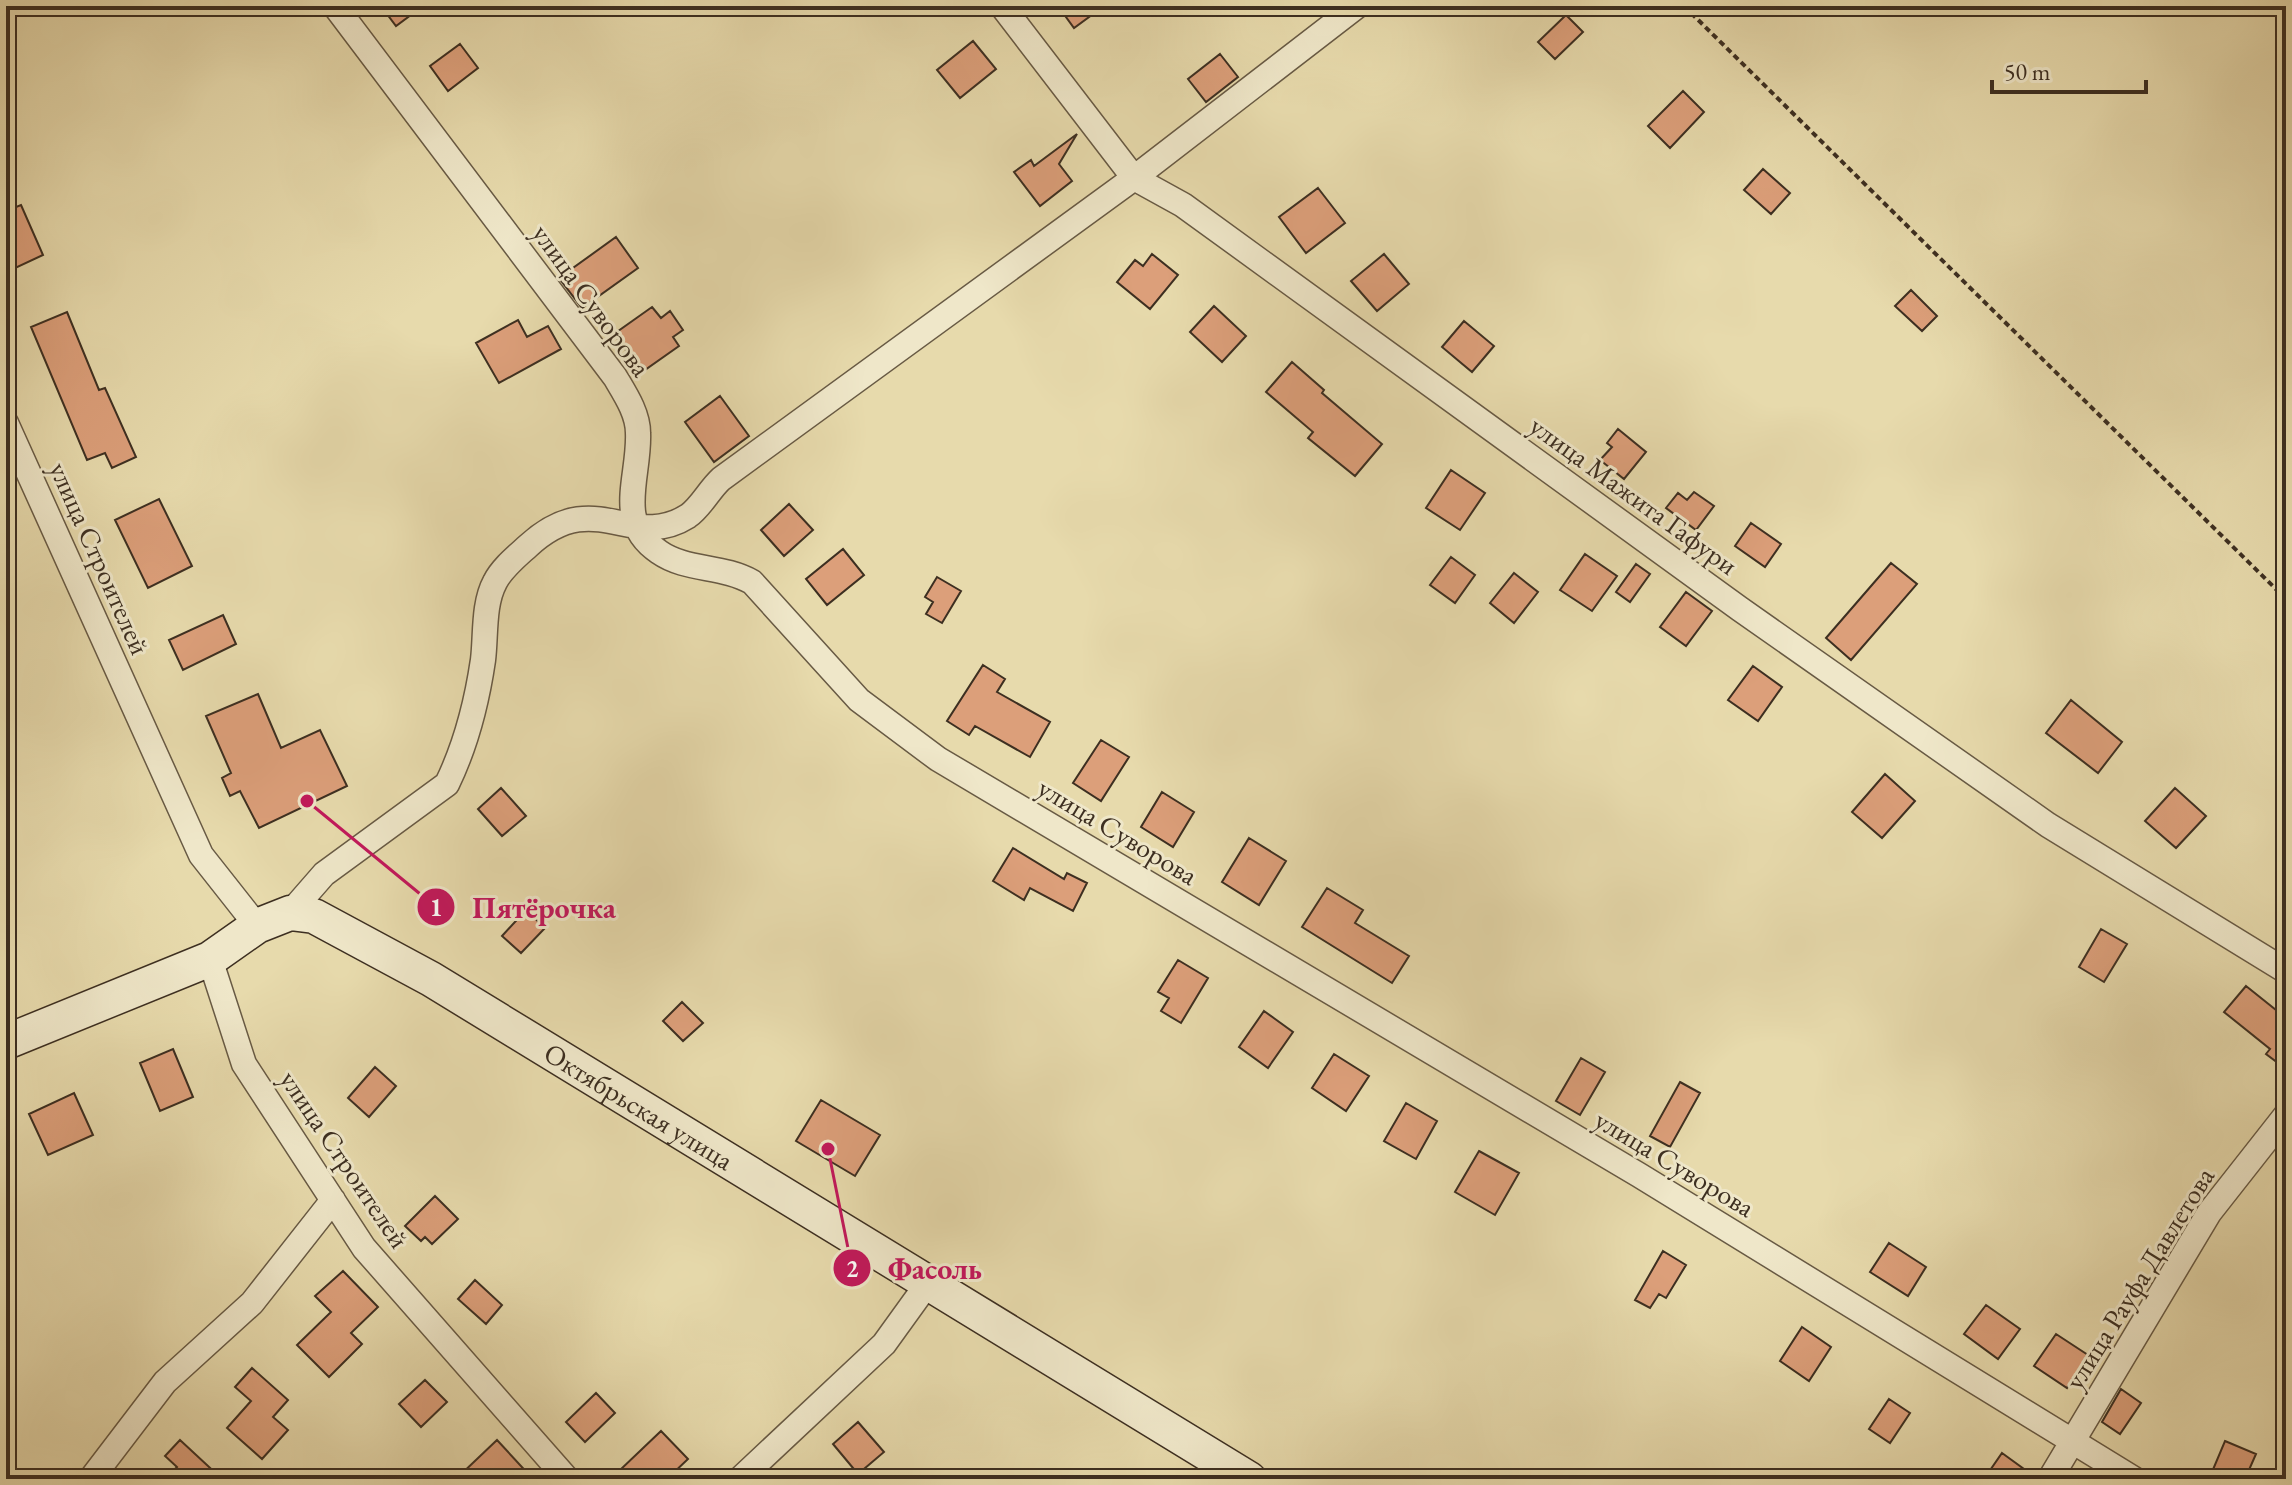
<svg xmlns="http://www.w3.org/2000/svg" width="2292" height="1485" viewBox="0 0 2292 1485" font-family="'EB Garamond',serif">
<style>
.building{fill:#dc9f7a;stroke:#3d2f21;stroke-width:2}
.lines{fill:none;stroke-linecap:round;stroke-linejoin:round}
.street-casing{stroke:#685a44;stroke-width:27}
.secondary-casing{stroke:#3d2f21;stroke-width:37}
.path{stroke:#3d2f21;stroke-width:4;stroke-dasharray:6 4;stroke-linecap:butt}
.street{stroke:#efe7c9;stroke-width:24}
.secondary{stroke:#efe7c9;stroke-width:34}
.labels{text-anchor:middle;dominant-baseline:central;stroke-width:6;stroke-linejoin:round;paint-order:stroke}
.street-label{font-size:28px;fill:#3d2f21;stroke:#efe7c9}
.leader{fill:none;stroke:#c2185b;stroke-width:3}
.callout-dot{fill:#c2185b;stroke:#efe7c9;stroke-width:3}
.mark-label{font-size:24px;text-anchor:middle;font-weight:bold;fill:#fff}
.callout-label{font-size:30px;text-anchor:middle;font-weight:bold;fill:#c2185b;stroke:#efe7c9;stroke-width:6;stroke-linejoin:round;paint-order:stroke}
</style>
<rect width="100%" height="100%" fill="#e7daac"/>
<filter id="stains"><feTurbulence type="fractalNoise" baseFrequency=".0025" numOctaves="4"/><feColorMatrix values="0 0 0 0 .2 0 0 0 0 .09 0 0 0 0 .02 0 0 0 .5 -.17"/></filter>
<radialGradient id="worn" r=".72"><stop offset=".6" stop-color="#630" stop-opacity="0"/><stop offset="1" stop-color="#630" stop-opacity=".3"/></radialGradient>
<path class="building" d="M381,6H423L396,26Z
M1058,6H1104L1074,28Z
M1566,15L1583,32L1555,59L1538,42Z
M973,41L996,69L960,98L937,70Z
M460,44L478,68L448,91L430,66Z
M1220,54L1238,77L1206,102L1188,79Z
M1683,91L1704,112L1670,148L1648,126Z
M1077,134L1059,164L1072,181L1040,206L1014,172L1031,160L1034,166Z
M1763,169L1790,193L1771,214L1744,190Z
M1318,188L1345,223L1306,253L1279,217Z
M21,205L43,255L11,270L6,259V211Z
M616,237L638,268L582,308L559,278Z
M1152,254L1178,275L1150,309L1117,282L1135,260L1143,266Z
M1384,254L1409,284L1377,311L1351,281Z
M1911,290L1937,316L1922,331L1895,306Z
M1214,306L1246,336L1222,362L1190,332Z
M652,307L661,318L670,311L683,330L673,337L679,346L642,372L614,334Z
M67,312L99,390L105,388L136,457L112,468L105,453L87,460L31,327Z
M518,320L527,337L548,326L561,349L499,383L476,343Z
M1464,321L1494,346L1472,372L1442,347Z
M1292,362L1324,390L1322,393L1382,444L1355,476L1308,438L1313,432L1266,392Z
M720,396L749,436L714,462L685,422Z
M1618,429L1646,452L1624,479L1600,460L1612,447L1607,443Z
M1451,470L1485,493L1460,530L1426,508Z
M1694,492L1714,506L1696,530L1666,508L1678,493L1687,500Z
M159,499L192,566L148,588L115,520Z
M789,504L813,530L784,556L761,530Z
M1751,523L1781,544L1765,567L1735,546Z
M843,549L864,575L827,605L806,579Z
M1585,554L1617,576L1592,611L1560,590Z
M1451,557L1475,575L1455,603L1430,585Z
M1891,563L1917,584L1851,660L1826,638Z
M1636,564L1650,574L1630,602L1616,592Z
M1514,573L1538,592L1514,623L1490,603Z
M937,577L961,591L942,623L926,614L933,602L925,597Z
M1686,592L1712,611L1686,646L1660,627Z
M223,615L236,644L183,670L169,640Z
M983,665L1005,679L997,692L1050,722L1030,757L975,726L969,735L947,721Z
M1753,666L1782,687L1758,721L1728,700Z
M258,694L281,748L320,730L347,786L259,828L240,791L230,796L222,778L231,773L206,716Z
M2071,700L2122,742L2098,773L2046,733Z
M1101,740L1129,757L1101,801L1073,783Z
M1885,774L1915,801L1882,838L1852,812Z
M501,788L526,816L502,836L478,809Z
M2175,788L2206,816L2176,848L2145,821Z
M1162,792L1194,812L1173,847L1141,827Z
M1249,838L1286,861L1259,905L1222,882Z
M1013,848L1064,879L1067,873L1087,883L1073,911L1030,888L1024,900L993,881Z
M1327,888L1363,910L1355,923L1409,956L1392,983L1302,927Z
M526,910L545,928L521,953L502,936Z
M2101,929L2127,944L2104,982L2079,967Z
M1178,960L1208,978L1181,1023L1161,1011L1169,998L1158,992Z
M2246,986L2286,1018V1069L2266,1054L2270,1049L2224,1012Z
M682,1002L703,1023L683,1041L663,1021Z
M1264,1011L1293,1032L1268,1068L1239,1047Z
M173,1049L193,1097L160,1111L140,1063Z
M1334,1054L1369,1076L1346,1111L1312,1088Z
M1581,1058L1605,1072L1580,1115L1556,1101Z
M375,1067L396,1086L369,1117L348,1098Z
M1680,1082L1700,1093L1670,1147L1650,1136Z
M74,1093L93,1135L48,1155L29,1114Z
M821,1100L880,1135L855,1176L796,1141Z
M1406,1103L1437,1121L1416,1159L1384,1141Z
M1479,1151L1519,1173L1495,1215L1455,1192Z
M435,1196L458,1219L432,1244L425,1237L421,1241L405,1226Z
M1889,1243L1926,1267L1908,1296L1870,1272Z
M1663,1251L1686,1265L1666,1298L1659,1294L1650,1308L1635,1300Z
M343,1271L378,1307L351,1333L362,1344L329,1377L297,1345L331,1312L315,1296Z
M475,1280L502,1305L486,1324L458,1299Z
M1986,1305L2020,1329L1998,1359L1964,1334Z
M1802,1327L1831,1347L1809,1381L1780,1361Z
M2056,1334L2088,1355L2067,1388L2034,1366Z
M252,1368L288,1400L273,1417L288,1430L262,1459L227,1428L251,1401L235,1387Z
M425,1380L447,1402L421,1427L399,1404Z
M2121,1389L2141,1403L2120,1434L2102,1422Z
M596,1393L615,1413L585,1442L566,1422Z
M1889,1399L1910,1413L1890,1443L1869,1429Z
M858,1422L884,1452L858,1474L833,1444Z
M661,1431L688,1459L667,1479H628L620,1470Z
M180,1440L222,1479H165L177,1467L165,1456Z
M497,1440L533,1479H456Z
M2225,1441L2256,1454L2245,1479H2209Z
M2002,1453L2035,1477V1479H1984Z"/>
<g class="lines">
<defs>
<path id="street" d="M335,6L615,377C625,394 638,413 638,433C640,477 614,522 659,552C686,571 722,565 752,582L859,700L938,759L1639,1175L2134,1479
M1002,6L1134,178L1183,205L1740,609L2048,825L2286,971
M6,423L201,855L257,926
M290,913L324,874L447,784C465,747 477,701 483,660C486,636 483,604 495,582C502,568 517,556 528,546C595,484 631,552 688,516C701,507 709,490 721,479L1134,178L1357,6
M210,959L244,1064L364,1248L567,1479
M91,1479L165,1382L252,1303L333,1200
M740,1479L884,1344L928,1283
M2050,1479L2209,1213L2286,1115"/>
<g id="secondary">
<path id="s1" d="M6,1042L210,959L257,926L290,913L314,916L431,979L1249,1479"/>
</g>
</defs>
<use href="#street" class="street-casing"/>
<use href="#secondary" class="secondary-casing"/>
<path class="path" d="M1684,6L2286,599"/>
<use href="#street" class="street"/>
<use href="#secondary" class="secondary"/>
</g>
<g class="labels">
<g class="street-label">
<text transform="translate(592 300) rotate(54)">улица Суворова</text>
<text transform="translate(1634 495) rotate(36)">улица Мажита Гафури</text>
<text transform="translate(100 558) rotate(66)">улица Строителей</text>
<text transform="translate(1118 831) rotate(31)">улица Суворова</text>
<text stroke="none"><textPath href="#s1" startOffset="714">Октябрьская улица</textPath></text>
<text transform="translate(345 1159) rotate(56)">улица Строителей</text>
<text transform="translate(1675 1163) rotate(31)">улица Суворова</text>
<text transform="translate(2139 1278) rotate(-58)">улица Рауфа Давлетова</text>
</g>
</g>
<path class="leader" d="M307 801L436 907M828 1149L852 1268"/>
<g class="callout-dot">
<circle cx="307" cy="801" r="8"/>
<circle cx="828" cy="1149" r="8"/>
<circle cx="436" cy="907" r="20"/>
<circle cx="852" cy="1268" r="20"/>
</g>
<g class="mark-label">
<text x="436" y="916">1</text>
<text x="852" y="1277">2</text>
</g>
<g class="callout-label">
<text x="544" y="918">Пятёрочка</text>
<text x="935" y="1279">Фасоль</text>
</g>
<rect width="2292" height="1485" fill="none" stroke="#e7daac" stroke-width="32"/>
<rect x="8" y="8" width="2276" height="1469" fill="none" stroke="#3d2f21" stroke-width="4"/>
<rect x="16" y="16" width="2260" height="1453" fill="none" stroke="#3d2f21" stroke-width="2"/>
<path d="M1992 80v12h154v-12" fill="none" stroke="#3d2f21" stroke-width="4"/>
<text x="2004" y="80" font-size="24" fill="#3d2f21" stroke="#efe7c9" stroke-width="6" paint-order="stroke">50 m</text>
<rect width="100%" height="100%" filter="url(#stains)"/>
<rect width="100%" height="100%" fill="url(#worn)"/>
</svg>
